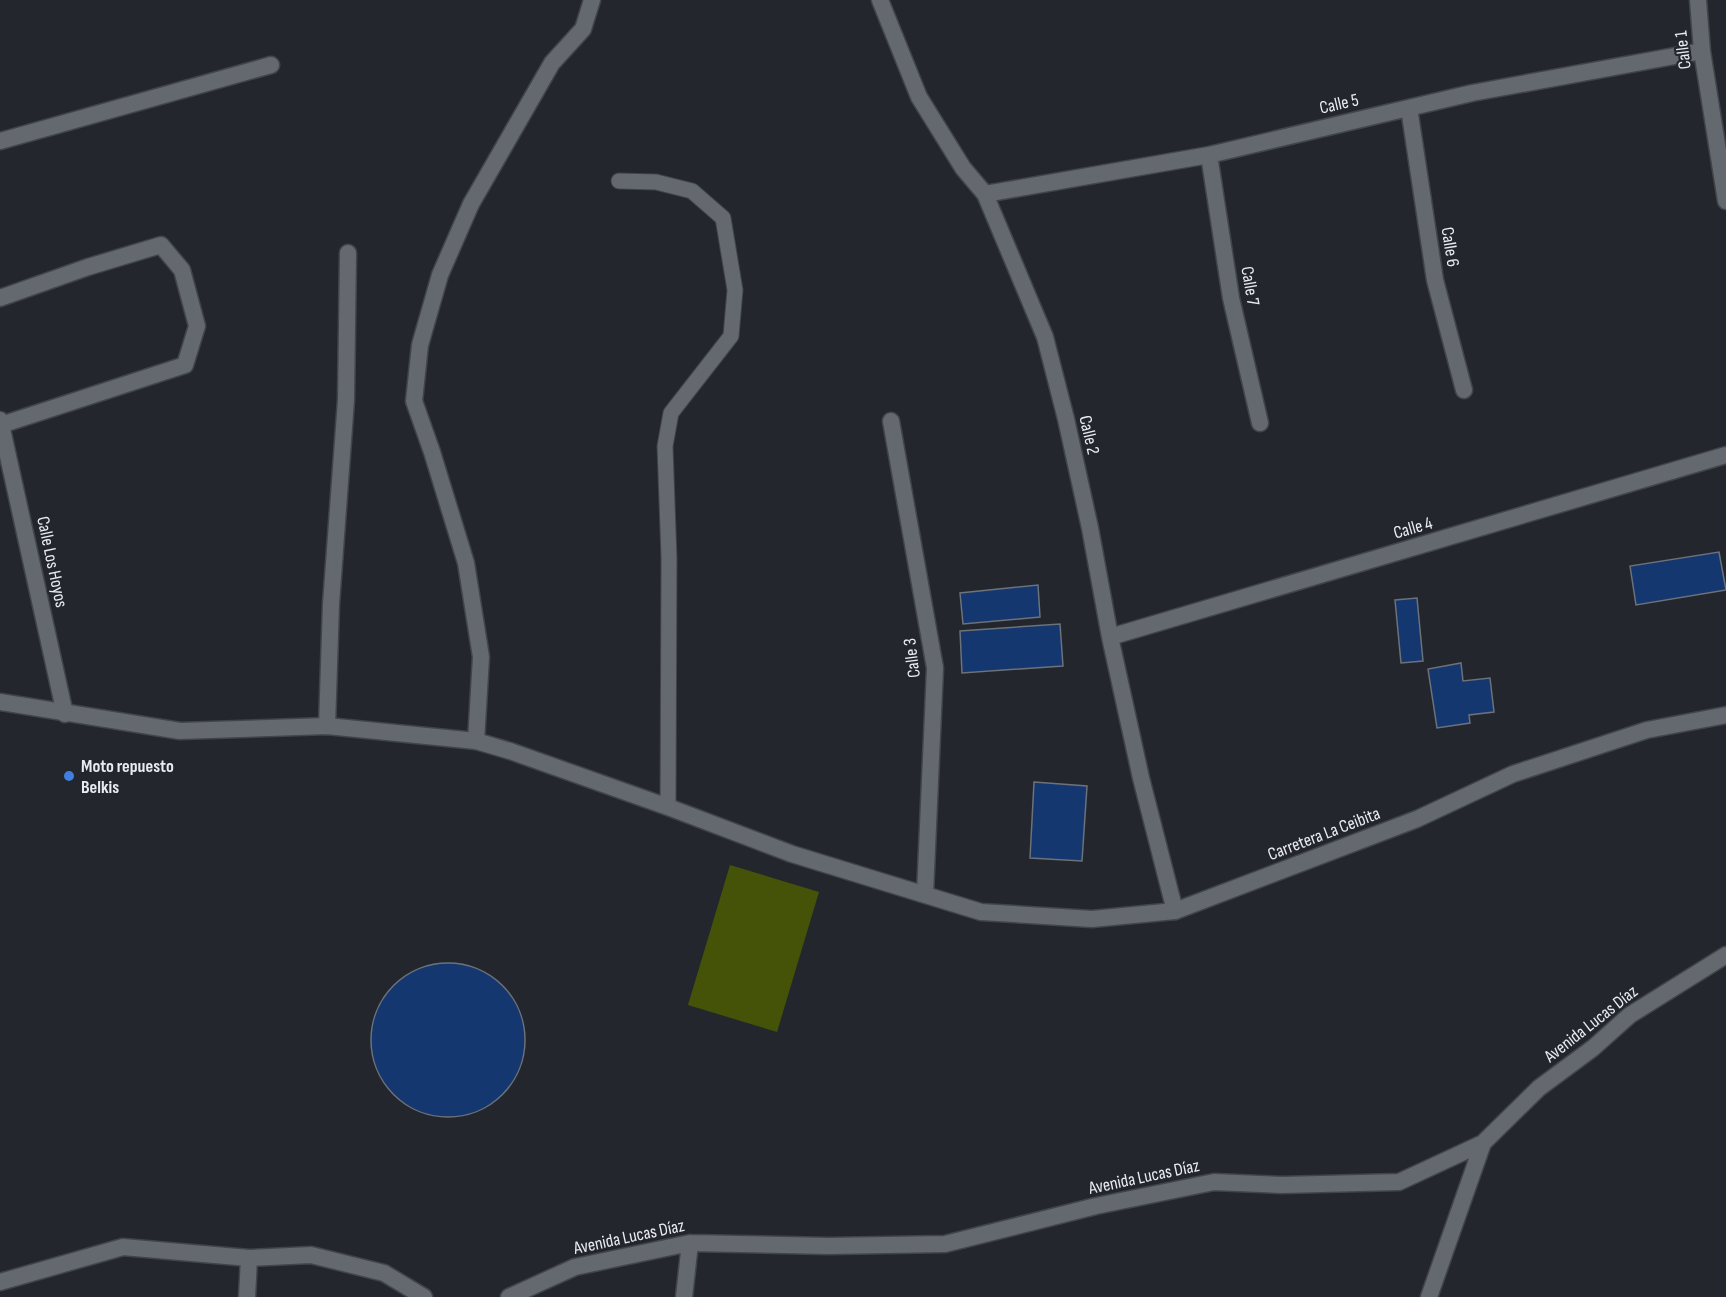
<svg xmlns="http://www.w3.org/2000/svg" width="1726" height="1297" viewBox="0 0 1726 1297" font-family="'Sofia Sans Condensed',sans-serif">
<style>
.green{fill:#445308}
.building{fill:#153770;stroke:#6d7179;stroke-width:1.5}
.lines{fill:none;stroke-linecap:round;stroke-linejoin:round}
.service-casing{stroke:#41454a;stroke-width:17}
.minor-casing{stroke:#41454a;stroke-width:19}
.tertiary-casing{stroke:#41454a;stroke-width:19}
.service{stroke:#64686f;stroke-width:15}
.minor{stroke:#64686f;stroke-width:16}
.tertiary{stroke:#64686f;stroke-width:16}
.shop-dot{fill:#3f7fe0;stroke:#23272d;stroke-width:2}
.labels{text-anchor:middle;dominant-baseline:central;stroke-width:4.5;stroke-linejoin:round;paint-order:stroke}
.street-label{font-size:18px;fill:#e9ebf0;stroke:#23272d}
.poi-label{font-size:18px;font-weight:bold;fill:#e9ebf0;stroke:#23272d;text-anchor:start}
</style>
<rect width="100%" height="100%" fill="#23272d"/>
<path class="green" d="M730,865L819,892L777,1032L688,1005Z"/>
<path class="building" d="M1719,552L1726,590L1636,605L1630,566Z
M1038,585L1040,617L963,624L960,593Z
M1417,598L1423,661L1401,663L1395,600Z
M1060,624L1063,666L962,673L960,631Z
M1461,663L1463,681L1490,678L1494,712L1469,715L1470,723L1437,728L1428,669Z
M1034,782L1087,786L1082,861L1030,858Z
M371 1040a77 77 0 1 1 154 0a77 77 0 1 1-154 0Z"/>
<g class="lines">
<defs>
<path id="service" d="M619,181L656,182L692,191L723,218L735,290L731,336L671,413L665,446L669,558L668,807"/>
<path id="minor" d="M880,0L919,97L963,168L985,194L1045,337L1066,419L1090,528L1110,637L1141,778L1175,911
M1698,0L1702,51L1726,201
M1409,108L1435,280L1464,390
M0,141L271,65
M1209,155L1231,298L1260,423
M985,194L1209,155L1472,93L1702,51
M0,298L88,267L161,245L182,270L197,326L185,365L1,425
M0,420L65,714
M891,421L935,668L925,894
M1110,637L1726,455
M327,726L331,604L346,400L348,253
M476,741L481,657L466,563L432,452L414,401L420,345L440,275L471,204L552,63L583,29L592,0
M0,1282L123,1247L249,1258L311,1255L384,1273L424,1297
M247,1297L249,1258
M509,1297L575,1267L690,1243L828,1246L945,1244L1096,1206L1214,1182L1282,1185L1399,1182L1483,1143L1539,1088L1593,1048L1630,1015L1726,955
M684,1297L690,1243
M1429,1297L1483,1143"/>
<path id="tertiary" d="M0,702L180,731L327,726L476,741L510,751L668,807L792,854L981,912L1092,919L1175,911L1417,819L1513,774L1647,730L1726,715"/>
</defs>
<use href="#service" class="service-casing"/>
<use href="#minor" class="minor-casing"/>
<use href="#tertiary" class="tertiary-casing"/>
<use href="#service" class="service"/>
<use href="#minor" class="minor"/>
<use href="#tertiary" class="tertiary"/>
</g>
<circle class="shop-dot" cx="69" cy="776" r="6"/>
<g class="labels">
<g class="street-label">
<text transform="translate(1683 50) rotate(-97)">Calle 1</text>
<text transform="translate(1339 104) rotate(-13)">Calle 5</text>
<text transform="translate(1450 247) rotate(81)">Calle 6</text>
<text transform="translate(1250 286) rotate(80)">Calle 7</text>
<text transform="translate(1089 435) rotate(77)">Calle 2</text>
<text transform="translate(1413 528) rotate(-16)">Calle 4</text>
<text transform="translate(52 562) rotate(78)">Calle Los Hoyos</text>
<text transform="translate(912 658) rotate(-97)">Calle 3</text>
<text transform="translate(1324 834) rotate(-21)">Carretera La Ceibita</text>
<text transform="translate(1591 1024) rotate(-38)">Avenida Lucas Díaz</text>
<text transform="translate(1144 1177) rotate(-12)">Avenida Lucas Díaz</text>
<text transform="translate(629 1237) rotate(-12)">Avenida Lucas Díaz</text>
</g>
<g class="poi-label">
<text x="81" y="766">Moto repuesto<tspan x="81" dy="21">Belkis</tspan></text>
</g>
</g>
</svg>
